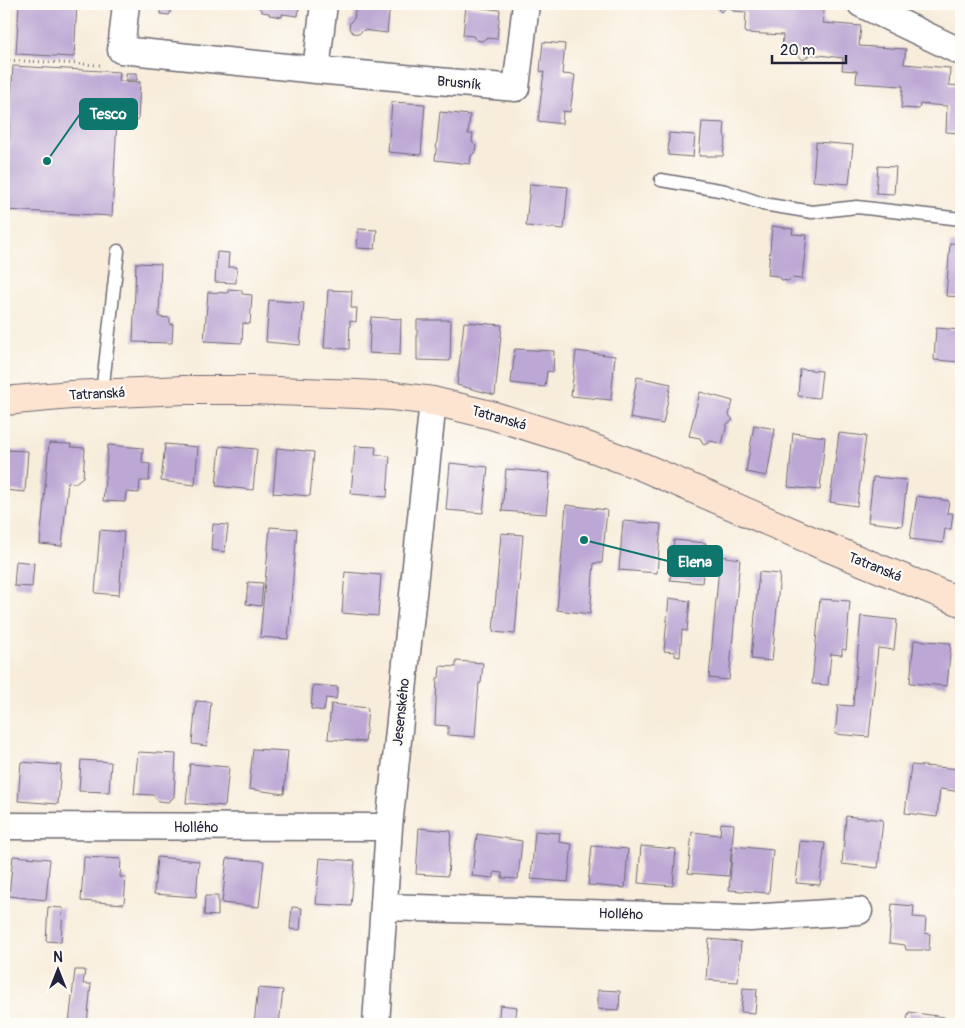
<svg xmlns="http://www.w3.org/2000/svg" width="965" height="1028" viewBox="0 0 965 1028" font-family="Pangolin,sans-serif">
<style>
.building{fill:#bda7d4}
.lines{fill:none;stroke-linecap:round;stroke-linejoin:round}
.lane-casing{stroke:#6d6973;stroke-width:15}
.street-casing{stroke:#6d6973;stroke-width:29}
.secondary-casing{stroke:#6d6973;stroke-width:30}
.path{stroke:#6d6973;stroke-width:3;stroke-dasharray:1 4;stroke-linecap:butt}
.lane{stroke:#fff;stroke-width:12}
.street{stroke:#fff;stroke-width:26}
.secondary{stroke:#fde4d1;stroke-width:28}
.labels{text-anchor:middle;dominant-baseline:central;stroke-width:4.5;stroke-linejoin:round;paint-order:stroke}
.street-label{font-size:14px;fill:#22223b;stroke:#fdfcf7}
.leader{fill:none;stroke:#0f766e;stroke-width:2}
.callout-dot{fill:#0f766e;stroke:#fdfcf7;stroke-width:2}
.callout{fill:#0f766e;stroke:#0f766e;stroke-width:2}
.callout-label{font-size:15px;text-anchor:middle;font-weight:bold;fill:#fff}
</style>
<rect width="100%" height="100%" fill="#fdfcf7"/>
<filter id="ink" filterUnits="userSpaceOnUse"><feTurbulence type="fractalNoise" baseFrequency=".02" numOctaves="2"/><feDisplacementMap in="SourceGraphic" scale="10" xChannelSelector="R" yChannelSelector="G"/><feConvolveMatrix kernelMatrix="1 2 1 2 8 2 1 2 1" color-interpolation-filters="sRGB"/></filter>
<filter id="wash" filterUnits="userSpaceOnUse"><feTurbulence type="fractalNoise" baseFrequency=".0096" numOctaves="4" result="noise"/><feDisplacementMap in="SourceGraphic" scale="20" xChannelSelector="R" yChannelSelector="G"/><feGaussianBlur stdDeviation="1.12" result="paint"/><feColorMatrix in="noise" values="0 0 0 0 0 0 0 0 0 0 0 0 0 0 0 0 0 1.4 0 .05"/><feComposite in="paint" operator="in"/></filter>
<g filter="url(#wash)">
<rect width="100%" height="100%" fill="#f8eddb"/>
<g id="blocks">
<path class="building" d="M19,4H77L74,57L16,54Z
M152,4H180V9H172L169,15L161,14L158,7H152Z
M259,4H299L298,16L282,14V17L269,15V13L262,12L259,7Z
M356,4H390L387,33L363,30L359,34L353,33L349,28L350,22L354,19Z
M713,4H817L824,7L823,23L861,26L859,46L906,49L904,64L950,68L949,85L961,86V133L946,132L947,106L920,104L919,109L901,108L903,86L856,83L857,71L842,70L843,58L811,54L803,60L796,52L782,51L783,35L745,33L746,12L733,11L729,5L721,12Z
M466,6L500,10L497,39L486,38L482,41L476,40L473,36L463,35Z
M543,42L565,44L562,74L575,75L570,112L563,111L562,124L538,121L544,72L540,71Z
M13,66L120,72L119,81L140,82L138,120L117,119L112,216L5,210Z
M126,73H137V80H126Z
M392,102L425,104L421,155L388,152Z
M440,112L470,115L468,134H473L472,142L476,146L475,152L471,156L470,164L435,160Z
M702,122L725,123L724,134L726,139L724,147L723,156H699Z
M669,133L695,135L693,157L668,155Z
M816,142L853,145L849,184L813,181Z
M878,166L896,167L894,194L876,193Z
M530,184L568,187L564,229L526,226Z
M772,226L793,229L792,234L807,235L802,279L792,278L788,281L782,280L778,276L768,275Z
M358,229L377,230L375,249L357,248Z
M950,243L961,244V297L946,296Z
M217,252L229,253L228,267H237L236,283L215,282Z
M136,263L161,264L159,317L170,318V325L173,324L172,343L133,342Z
M228,289L242,290V294L252,295L250,324L243,323L242,343L204,341L208,292L228,293Z
M328,290L352,291L351,308H357L356,322L350,321L349,349L324,348Z
M269,300L304,303L300,345L266,342Z
M371,317L401,319L400,355L369,353Z
M417,320H451L450,361L417,360Z
M464,322L502,325L495,395L457,385Z
M936,328L961,330V364L960,362L934,360Z
M515,349L554,351L553,372L547,371L545,387L511,383Z
M576,351L615,356L611,400L571,396Z
M800,369L822,371L819,398L798,396Z
M637,377L671,384L663,424L630,418Z
M700,392L733,401L729,415L733,420L727,424L722,444L711,441L704,445L700,438L689,436Z
M754,425L775,429L767,476L746,472Z
M793,433L825,437L820,490L788,487Z
M839,433L866,436L857,506L830,502Z
M49,443L71,444V447L85,448L83,477L75,483L68,482L62,546L40,544Z
M165,444L198,447L195,485L161,481Z
M108,445L143,448L142,463L150,464L149,481H140L139,493L126,492L125,502L103,501Z
M220,446L257,449L253,490L216,486Z
M355,446L376,447L375,455L390,456L387,497L351,494Z
M277,448L314,452L310,496L273,493Z
M4,450L28,451L25,492L4,490Z
M450,463L488,467L483,513L446,510Z
M506,469L550,473L546,514L502,511Z
M873,477L907,480L902,526L868,522Z
M917,496L949,501L947,513H953L951,529H945L943,543L910,539Z
M566,505L607,510L602,563H594L590,614L557,610Z
M623,521L661,524L657,573L619,570Z
M213,524L228,525L225,552L211,550Z
M270,527L297,529L288,639L260,637Z
M100,530L124,532L119,595L95,593Z
M501,533L523,535L515,634L493,632Z
M674,540L706,543L702,583L670,580Z
M720,556L740,559L729,680L709,678Z
M16,561L34,563L32,587L14,586Z
M345,572L381,575L378,616L342,613Z
M759,572L780,574L772,661L751,659Z
M248,582L263,583L261,606L246,604Z
M669,598L690,601L687,631L682,630L680,657L675,656V652L664,651Z
M820,599L850,601L846,650L842,649V655L831,654L828,685L812,684Z
M861,616L897,620L894,650L878,648L869,737L835,734L838,705L853,706Z
M914,640L951,643L947,686L910,683Z
M456,661L483,663L481,683H479L475,737L448,735V726L435,725L437,678H439L440,666L456,667Z
M313,685L338,687L336,699L326,698L324,711L311,709Z
M196,701L211,702L207,746L192,744Z
M331,704L368,708L365,742L328,739Z
M253,749L288,751L284,794L249,789Z
M138,752L176,754L174,797L168,802L158,801L153,795L134,794Z
M81,760L111,762L109,792L79,791Z
M21,762L61,765L58,804L18,801Z
M190,764L229,767L225,806L186,803Z
M911,765L961,769V792L940,789L937,817L905,813Z
M846,816L883,820L878,868L842,864Z
M721,823L734,824L729,876L688,873L692,832L720,835Z
M419,828L451,831L448,876L416,874Z
M535,831L560,833L559,842L572,844L568,882L531,879Z
M477,834L522,841L518,879L502,878V873L494,872V878L472,876Z
M800,841L825,843L820,885L796,883Z
M592,846L628,849L625,888L588,885Z
M641,846L676,849L673,886L638,883Z
M733,846L773,850L769,893L729,890Z
M13,856L50,859L46,900L9,896Z
M84,857L121,859L120,877H126L124,904L81,901Z
M157,857L199,861L196,897L154,894Z
M227,858L264,861L259,907L222,903Z
M320,858L355,861L351,906L316,904Z
M205,896H218V916L204,915Z
M892,904L914,906L913,917L926,918L925,933L930,934L929,950H906L905,945L889,943Z
M48,907L63,908L61,942L46,941Z
M292,907L302,908L300,930L290,929Z
M709,939L741,942L738,982L706,980Z
M75,970H85L83,984H91L87,1024H69Z
M258,988L283,990L279,1024H254Z
M743,988L757,989L755,1013L741,1012Z
M598,990L620,991L619,1010L598,1009Z
M500,1005L517,1007L515,1024H498Z
M909,1012L944,1017L943,1024H906Z"/>
</g>
</g>
<g filter="url(#ink)">
<use href="#blocks" fill-opacity="0" stroke="#6d6973" stroke-width="1"/>
<g class="lines">
<defs>
<path id="lane" d="M661,180L725,191L763,204L812,212L857,207L961,219
M102,393L118,251"/>
<path id="street" d="M126,4L121,50L316,70
M324,4L316,70L516,88L526,4
M861,4L961,52
M4,826L389,827
M384,907L750,918L859,911
M376,1024L389,827L433,401"/>
<path id="secondary" d="M4,401L71,395L183,390H251L357,394L393,396L433,401L491,415L571,440L643,467L822,545L961,602"/>
</defs>
<use href="#lane" class="lane-casing"/>
<use href="#street" class="street-casing"/>
<use href="#secondary" class="secondary-casing"/>
<path class="path" d="M4,60L101,65"/>
<use href="#lane" class="lane"/>
<use href="#street" class="street"/>
<use href="#secondary" class="secondary"/>
</g>
</g>
<g class="labels">
<g class="street-label">
<text transform="translate(459 83) rotate(5)">Brusník</text>
<text transform="translate(97 394) rotate(-3)">Tatranská</text>
<text transform="translate(499 418) rotate(16)">Tatranská</text>
<text transform="translate(875 567) rotate(22)">Tatranská</text>
<text transform="translate(401 712) rotate(-84)">Jesenského</text>
<text x="196" y="827">Hollého</text>
<text transform="translate(621 914) rotate(2)">Hollého</text>
</g>
</g>
<path class="leader" d="M47 161L80 114M584 540L668 561"/>
<g class="callout-dot">
<circle cx="47" cy="161" r="5"/>
<circle cx="584" cy="540" r="5"/>
</g>
<g class="callout">
<rect x="80" y="99" width="57" height="30" rx="5"/>
<rect x="668" y="546" width="54" height="30" rx="5"/>
</g>
<g class="callout-label">
<text x="108" y="119">Tesco</text>
<text x="695" y="567">Elena</text>
</g>
<rect width="965" height="1028" fill="none" stroke="#fdfcf7" stroke-width="20"/>
<g transform="translate(58 970)" stroke="#fdfcf7" stroke-width="4" paint-order="stroke">
<path d="M0-4L9 19L0 12L-9 19Z" fill="#22223b"/>
<text y="-8" font-size="14" font-weight="bold" text-anchor="middle" fill="#22223b">N</text>
</g>
<path d="M772 55v8h74v-8" fill="none" stroke="#22223b" stroke-width="2.5"/>
<text x="780" y="55" font-size="15" fill="#22223b" stroke="#fdfcf7" stroke-width="4" paint-order="stroke">20 m</text>
</svg>
